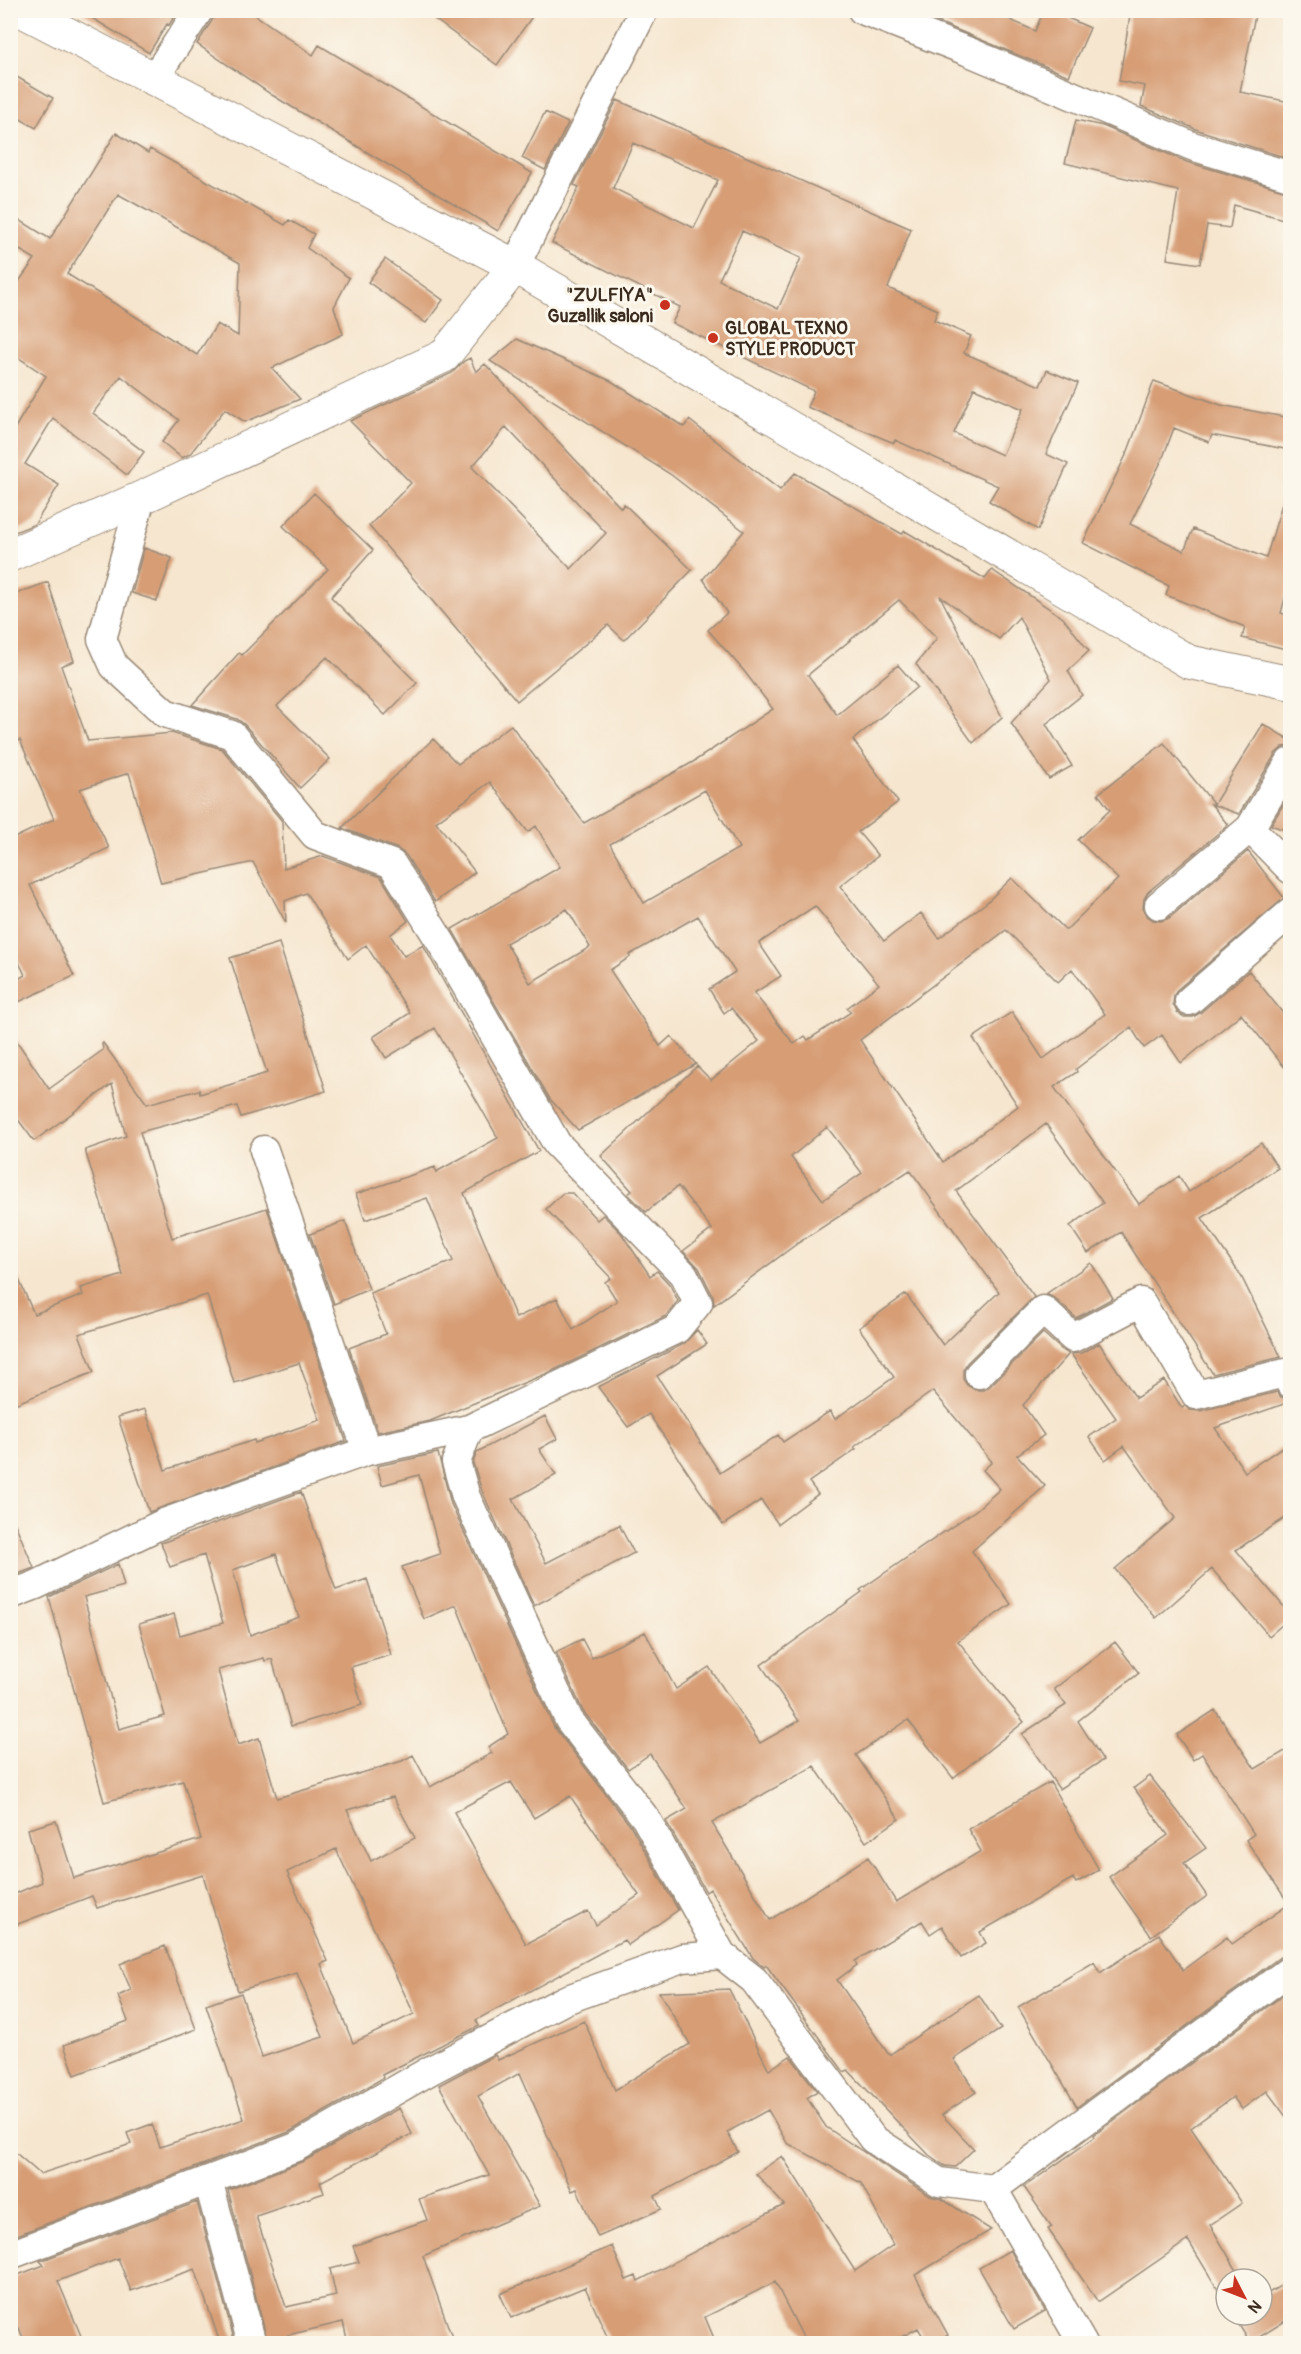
<svg xmlns="http://www.w3.org/2000/svg" width="1301" height="2354" viewBox="0 0 1301 2354" font-family="Pangolin,sans-serif">
<style>
.building{fill:#d79e76;fill-rule:evenodd}
.lines{fill:none;stroke-linecap:round;stroke-linejoin:round}
.street-casing{stroke:#988876;stroke-width:31}
.secondary-casing{stroke:#988876;stroke-width:35}
.street{stroke:#fff;stroke-width:28}
.secondary{stroke:#fff;stroke-width:33}
.poi-dot{fill:#c8321e;stroke:#fbf7ec;stroke-width:2}
.labels{text-anchor:middle;dominant-baseline:central;stroke-width:6;stroke-linejoin:round;paint-order:stroke}
.poi-label{font-size:18px;font-weight:bold;fill:#3b2a1e;stroke:#fbf7ec;text-anchor:end}
</style>
<rect width="100%" height="100%" fill="#fbf7ec"/>
<filter id="ink" filterUnits="userSpaceOnUse"><feTurbulence type="fractalNoise" baseFrequency=".0167" numOctaves="2"/><feDisplacementMap in="SourceGraphic" scale="12" xChannelSelector="R" yChannelSelector="G"/><feConvolveMatrix kernelMatrix="1 2 1 2 8 2 1 2 1" color-interpolation-filters="sRGB"/></filter>
<filter id="wash" filterUnits="userSpaceOnUse"><feTurbulence type="fractalNoise" baseFrequency=".008" numOctaves="4" result="noise"/><feDisplacementMap in="SourceGraphic" scale="24" xChannelSelector="R" yChannelSelector="G"/><feGaussianBlur stdDeviation="1.35" result="paint"/><feColorMatrix in="noise" values="0 0 0 0 0 0 0 0 0 0 0 0 0 0 0 0 0 1.4 0 .05"/><feComposite in="paint" operator="in"/></filter>
<g filter="url(#wash)">
<rect width="100%" height="100%" fill="#f6e6cf"/>
<g id="blocks">
<path class="building" d="M79,10H179L169,25L167,24L149,53Z
M215,10H248L313,55L319,45L532,173L498,231L272,95L197,44L213,19Z
M422,10H537L497,65Z
M909,10H988L1035,31L1044,10H1050L1090,28L1069,76Z
M1131,10H1256L1240,92L1290,102V159L1198,130L1141,106L1145,86L1119,81Z
M10,73L53,98L36,128L10,113Z
M617,100L911,229L888,288L938,310L934,320L971,336L964,353L1040,386L1047,370L1078,383L1046,454L1068,464L1038,530L989,501L998,486L895,440L894,443L807,407L814,391L672,323L680,307L552,243L579,187L574,185ZM633,143L718,180L694,228L613,188ZM742,231L801,258L778,309L719,280ZM974,388L1023,409L1002,455L954,433Z
M545,112L568,123L545,170L522,158Z
M1076,120L1103,126L1187,162L1290,192V221L1234,205L1230,228L1207,225L1200,264L1167,259L1178,191L1065,163Z
M116,133L148,153L150,149L285,225L289,220L314,234L307,248L349,278L334,307L343,334L272,368L300,399L245,422L225,409L190,454L182,458L162,442L179,420L121,376L93,413L144,452L127,475L53,418L25,464L59,485L35,524L10,534V436L46,376L10,352V294L35,259L10,244V214L50,239ZM118,194L240,263L238,336L217,324L197,355L67,274Z
M385,259L443,300L426,323L368,282Z
M517,339L611,381L684,427L689,420L780,490L795,473L902,534L905,531L985,579L992,570L1063,618L1089,651L1068,671L1082,695L1046,724L1072,766L1049,779L1011,723L1051,679L1019,617L999,639L940,596L1002,717L973,743L916,664L937,638L899,600L808,675L837,715L898,665L917,687L853,740L898,802L858,832L878,856L840,886L884,941L921,913L939,938L987,902L1012,878L1066,930L1118,879L1078,840L1110,810L1098,794L1164,743L1214,804L1263,724L1290,740V746L1283,747L1276,753L1239,814L1211,804L1228,825L1148,892L1144,899L1143,907L1146,915L1153,920L1161,921L1169,918L1248,851L1284,898L1178,989L1174,995L1173,1004L1177,1012L1184,1017H1193L1200,1013L1249,971L1290,1022V1074L1241,1014L1181,1063L1162,1035L1144,1048L1131,1027L1076,1069L1077,1072L1054,1087L1139,1204L1179,1176L1189,1192L1261,1143L1278,1168L1202,1218L1241,1276L1281,1357L1213,1374L1121,1232L1088,1253L1070,1226L1103,1203L1046,1124L956,1191L1034,1297L967,1363L963,1370V1379L967,1385L975,1390H984L990,1386L1043,1333L1062,1350L1069,1354L1023,1405L1044,1435L1017,1455L1045,1486L972,1551L1011,1604L958,1641L1024,1722L953,1778L908,1720L856,1755L899,1819L866,1842L814,1766L712,1823L770,1920L868,1857L896,1902L981,1851L968,1829L1050,1782L1099,1870L1076,1883L1073,1878L980,1932L986,1943L961,1958L942,1926L930,1934L922,1921L855,1961L857,1965L837,1980L889,2055L979,1995L1001,2029L954,2059L976,2092L942,2115L974,2149L955,2167L945,2166L929,2155L848,2070L844,2072L766,1965L764,1967L753,1958L710,1889L706,1892L666,1821L687,1809L650,1754L628,1769L583,1711L556,1652L582,1639L592,1658L645,1632L676,1689L709,1667L760,1743L799,1721L761,1665L862,1592L860,1590L976,1510L1000,1489L983,1470L992,1462L933,1391L854,1447L856,1449L809,1482L818,1494L778,1524L761,1500L723,1525L649,1414L628,1427L598,1387L684,1344L697,1330L707,1344L657,1376L720,1473L778,1435L783,1442L830,1411L835,1419L894,1377L859,1328L906,1294L943,1345L999,1292L910,1170L798,1243L714,1305L713,1296L699,1268L683,1251L712,1229L678,1186L646,1212L628,1194L632,1191L601,1156L697,1066L711,1080L759,1041L731,1008L724,1013L709,989L735,972L698,916L629,955L630,957L610,970L660,1046L671,1036L696,1064L578,1130L550,1099L452,929L560,867L536,826L528,832L490,782L436,822L475,872L435,902L406,855L398,849L342,828L433,739L458,764L511,725L584,823L693,762L773,709L744,671L708,630L727,613L703,579L744,531L670,474L490,361ZM705,790L739,848L644,903L610,844ZM815,906L879,984L847,1008L851,1012L808,1040L805,1036L794,1044L754,993L781,976L759,943ZM567,909L590,947L530,983L506,943ZM1006,930L1058,982L1072,969L1105,1014L1043,1059L1012,1012L973,1038L1018,1106L943,1162L860,1040ZM827,1127L862,1173L823,1200L791,1157Z
M470,358L476,372L485,364L621,508L624,504L692,570L624,640L608,625L517,701L369,526L411,483L350,421L452,373L464,361ZM506,427L606,533L571,569L472,467Z
M1154,381L1221,405L1290,418V450L1212,435L1209,442L1174,428L1162,460L1130,524L1184,551L1193,529L1266,558L1284,497H1290V580L1281,613L1290,616V650L1242,638L1245,627L1166,595L1169,586L1083,543L1128,451Z
M314,493L373,550L331,597L417,683L385,715L327,657L277,706L330,759L300,788L244,724L237,719L192,705L239,653L242,655L328,569L283,526Z
M144,548L172,558L157,601L132,593Z
M48,582L74,661L61,666L88,741L172,733L222,749L282,821L284,868L323,856L381,877L408,921L390,935L404,956L423,945L539,1151L464,1193L516,1318L557,1298L573,1330L617,1301L605,1282L611,1278L546,1209L563,1193H572L597,1220L603,1215L621,1233L650,1276L657,1271L670,1285L678,1301L666,1316L548,1373L430,1421L378,1432L349,1348L386,1334L370,1293L453,1261L427,1198L365,1220L356,1194L435,1167L436,1172L498,1138L435,1028L386,1058L373,1037L410,1013L366,945L348,959L306,893L285,901L286,923L253,862L161,883L129,773L80,789L109,848L30,885L74,976L10,1006V984L25,975L10,944V840L54,819L20,740L10,743V596Z
M1290,793V832L1271,825Z
M279,943L326,1091L241,1117L237,1106L140,1132L172,1238L267,1208L346,1441L149,1512L118,1417L145,1409L165,1470L254,1440L255,1443L320,1420L299,1363L234,1383L207,1295L79,1334L94,1372L10,1406V1259L34,1314L83,1295L81,1288L123,1275L85,1150L126,1136L112,1084L34,1141L10,1109V1031L49,1089L103,1050L102,1044L103,1043L147,1104L199,1090L200,1094L267,1073L230,958Z
M345,1221L369,1289L334,1304L310,1234Z
M1091,1263L1113,1298L1076,1318L1054,1298L1046,1294Z
M1099,1343L1136,1398L1164,1380L1182,1408L1185,1406L1190,1410L1200,1411L1277,1392L1281,1397L1290,1399V1402L1215,1428L1245,1472L1290,1442V1515L1236,1550L1290,1614V1618L1269,1636L1212,1569L1156,1618L1115,1569L1175,1518L1124,1446L1105,1460L1089,1437L1116,1418L1071,1354L1081,1353Z
M545,1416L557,1439L539,1449L556,1475L513,1499L546,1563L619,1525L634,1553L534,1606L482,1491L473,1463L477,1452Z
M438,1453L451,1504L554,1727L632,1828L678,1910L628,1945L624,1940L476,2020L479,2026L382,2075L383,2078L289,2132L17,2235L10,2228V2148L40,2174L131,2144L127,2133L152,2124L160,2147L244,2119L206,2005L241,1993L262,2057L323,2037L297,1973L238,1991L203,1875L97,1908L92,1896L10,1927V1896L42,1882L28,1829L56,1821L74,1878L201,1839L183,1781L104,1802L49,1597L118,1564L124,1586L84,1597L119,1729L165,1716L139,1624L174,1614L180,1635L223,1623L204,1555L170,1567L161,1543L301,1492L336,1590L367,1579L391,1655L351,1667L362,1705L291,1726L272,1659L265,1661L264,1658L218,1670L238,1745L259,1738L277,1798L402,1761L413,1755L430,1787L492,1753L488,1747L508,1734L456,1605L424,1619L402,1567L440,1554L419,1475L382,1485L377,1466ZM276,1554L299,1617L250,1635L233,1570ZM511,1782L534,1818L570,1796L639,1895L596,1925L588,1911L526,1944L454,1812ZM393,1797L415,1838L371,1861L347,1810ZM336,1849L414,2014L353,2043L321,1964L328,1961L287,1872Z
M10,1512L34,1568L10,1577Z
M1115,1642L1139,1673L1078,1721L1103,1760L1059,1789L1022,1734L1066,1705L1054,1689Z
M1215,1710L1255,1769L1290,1748V1954L1280,1957L1077,2107L1018,2007L1094,1962L1100,1973L1159,1934L1183,1970L1227,1937L1232,1944L1289,1904L1246,1840L1254,1834L1202,1754L1193,1760L1177,1735Z
M1150,1776L1206,1848L1184,1863L1207,1896L1151,1936L1109,1877L1168,1835L1134,1788Z
M165,1946L196,2029L75,2075L64,2045L128,2021L118,1996L131,1990L120,1964Z
M729,1989L769,2070L790,2056L817,2091L807,2098L826,2127L930,2196L942,2199L991,2230L915,2275L948,2335L934,2343H927L918,2328L890,2343H806L775,2282L705,2317L716,2343H610L585,2287L511,2318L500,2294L612,2246L626,2280L636,2276L638,2281L784,2205L756,2174L782,2156L855,2271L893,2245L861,2183L787,2143L768,2110L727,2132L738,2152L655,2196L661,2209L598,2237L577,2189L572,2191L520,2073L478,2096L540,2206L423,2256L454,2343H348L343,2322L288,2335L291,2343H268L228,2190L304,2161L399,2108L412,2134L320,2182L324,2193L256,2216L286,2307L336,2296L330,2269L359,2262L353,2246L427,2220L419,2199L489,2175L439,2085L495,2055L498,2060L584,2021L615,2090L690,2044L659,1992Z
M1290,1990V2122L1267,2091L1242,2109L1233,2097L1191,2128L1242,2203L1210,2225L1242,2279H1226V2303L1188,2240L1098,2302L1048,2229L1052,2227L1024,2187L1095,2137L1094,2135Z
M197,2202L235,2343H220L195,2269L131,2291L118,2258L58,2281L84,2343H25L19,2328L10,2331V2278L44,2265L40,2261Z
M1010,2250L1045,2311L1014,2329L979,2268Z
M1290,2280V2318L1250,2343L1233,2315H1262V2297Z"/>
</g>
</g>
<g filter="url(#ink)">
<use href="#blocks" fill-opacity="0" stroke="#988876" stroke-width="1.5"/>
<g class="lines">
<defs>
<path id="street" d="M862,10L967,51L1192,146L1290,176
M153,80L199,10
M515,266L644,10
M141,498L102,639L114,666L165,713L232,735L315,835L392,864L442,944L557,1144L684,1275L698,1303L677,1329L469,1429L456,1462L466,1497L569,1720L646,1819L722,1955
M1250,828L1290,762
M1159,905L1250,828L1290,869
M1189,1001L1290,913
M264,1150L367,1451
M979,1374L1043,1310L1073,1338L1141,1302L1196,1395L1285,1373L1290,1383
M10,1595L36,1585L164,1523L367,1451L469,1429
M208,2180L252,2344
M993,2189L1083,2344
M10,2255L296,2147L431,2070L565,2000L682,1958L722,1955L754,1980L873,2139L939,2182L993,2189L1290,1970"/>
<path id="secondary" d="M21,10L515,266L1189,662L1290,683
M10,555L141,498L444,356L515,266"/>
</defs>
<use href="#street" class="street-casing"/>
<use href="#secondary" class="secondary-casing"/>
<use href="#street" class="street"/>
<use href="#secondary" class="secondary"/>
</g>
</g>
<g class="poi-dot">
<circle cx="665" cy="305" r="6"/>
<circle cx="713" cy="338" r="6"/>
</g>
<g class="labels">
<g class="poi-label">
<text x="653" y="295">"ZULFIYA"<tspan x="653" dy="21">Guzallik saloni</tspan></text>
<text x="725" y="328" text-anchor="start">GLOBAL TEXNO<tspan x="725" dy="21">STYLE PRODUCT</tspan></text>
</g>
</g>
<rect width="1301" height="2354" fill="none" stroke="#fbf7ec" stroke-width="36"/>
<g transform="translate(1244 2297) rotate(132)"><circle r="28" fill="#fbf7ec" stroke="#aea59a" stroke-width="1.5"/>
<path d="M0-4.5L10 22L0 15L-10 22Z" fill="#c8321e"/>
<text y="-9" font-size="16" font-weight="bold" text-anchor="middle" fill="#3b2a1e">N</text>
</g>
</svg>
